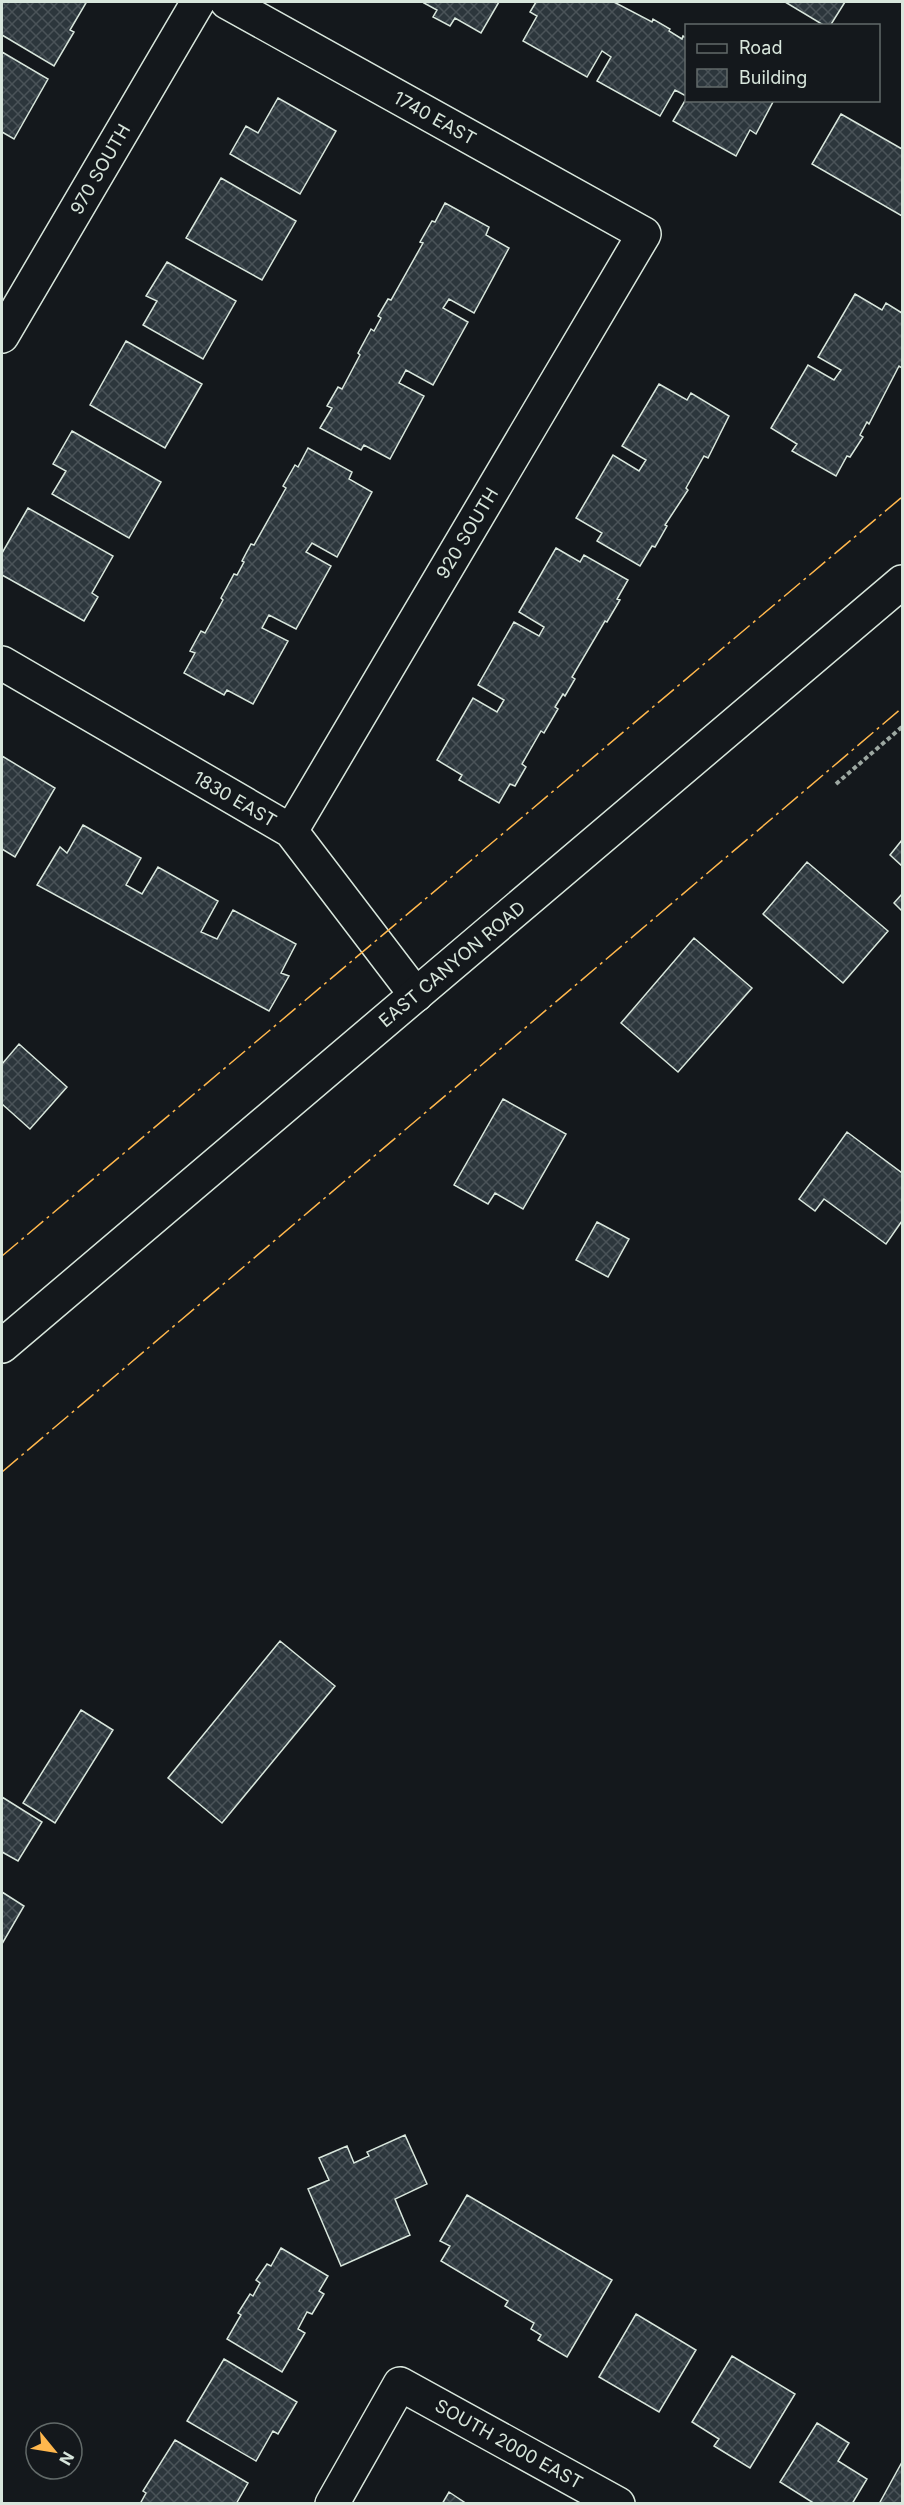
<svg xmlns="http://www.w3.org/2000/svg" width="904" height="2505" viewBox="0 0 904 2505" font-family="Inter,sans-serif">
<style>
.building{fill:url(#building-cross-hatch);stroke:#d8e6dc;stroke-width:1.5}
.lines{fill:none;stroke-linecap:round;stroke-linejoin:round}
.minor-casing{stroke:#d8e6dc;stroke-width:36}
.major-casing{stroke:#d8e6dc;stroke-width:36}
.path{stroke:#9da8a2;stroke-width:4;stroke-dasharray:4.5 3;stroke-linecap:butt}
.minor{stroke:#14181c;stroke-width:33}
.major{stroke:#14181c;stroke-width:33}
.power{stroke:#ffb74d;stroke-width:1.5;stroke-dasharray:21 4.5 3 4.5;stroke-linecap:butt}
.labels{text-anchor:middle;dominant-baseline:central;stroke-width:4.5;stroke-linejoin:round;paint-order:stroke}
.street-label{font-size:18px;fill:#d8e6dc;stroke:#14181c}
</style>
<defs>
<pattern id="building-cross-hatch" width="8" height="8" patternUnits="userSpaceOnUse" patternTransform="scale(1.5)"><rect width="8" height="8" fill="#2c363c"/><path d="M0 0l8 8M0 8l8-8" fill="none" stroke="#4a5358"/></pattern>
</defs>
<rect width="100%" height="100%" fill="#14181c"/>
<path class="building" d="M2,2H83L86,3L70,30L74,32L54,66L2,35Z
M425,2H499L481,33L455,18L450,26L433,17L437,10L424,3Z
M536,2H614L652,22L653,19L670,29L669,31L682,39L683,36L686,38V96L675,90L660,116L597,81L611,57L602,51L587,77L523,41L537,16L530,12Z
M785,2H845L830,26H825Z
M2,52L48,79L14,139L2,132Z
M278,98L336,131L300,194L230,154L246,126L258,133Z
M686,99V100H774L756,134L750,130L736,156L673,121Z
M841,114L902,149V216L812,164Z
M221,178L296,221L262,280L186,238Z
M445,203L489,227L486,235L509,248L474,313L449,299L443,308L468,322L433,385L406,370L399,383L424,396L390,459L364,445L361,450L320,428L332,408L327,406L338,387L342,389L360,355L358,353L371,329L374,331L381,318L378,316L388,299L391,300L423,243L420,242L432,221L435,222Z
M167,262L236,301L203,359L143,325L157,301L146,296Z
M855,294L882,310L886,303L902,313V368L899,366L869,424L867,422L860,435L863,437L850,457L847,456L836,476L792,451L797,444L771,428L808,365L834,380L841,370L818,357Z
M126,341L202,384L165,448L90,405Z
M659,384L687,400L691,393L729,416L708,458L704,456L686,488L688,490L665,525L667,526L655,547L652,546L640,566L597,541L602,533L576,518L613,455L639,471L646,460L622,446Z
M72,431L161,482L129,538L52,494L66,471L53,464Z
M308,448L352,472L349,479L372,492L337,557L312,543L306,552L331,566L296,629L269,615L262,628L288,641L253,704L227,690L224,695L184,673L195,653L190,651L201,631L205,633L223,600L221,598L234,574L237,575L244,562L242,561L251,544L254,545L286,488L283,486L295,465L298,467Z
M28,508L113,556L92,593L98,597L84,621L2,575V553Z
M556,548L580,562L584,555L628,580L617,599L620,600L607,622L605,621L572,677L575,679L565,696L563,694L555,707L558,709L544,733L541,731L522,764L526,767L515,786L510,784L499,803L459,780L462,775L437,760L473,698L497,712L504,700L478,685L514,622L539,636L544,627L519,612Z
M2,756L55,788L15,857L2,849Z
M83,825L141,858L126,885L142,894L158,867L218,901L201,932L217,939L233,910L296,944L281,973L289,976L269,1011L37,885L60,847L67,853Z
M902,840V866L890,855Z
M807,862L888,931L843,983L763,914Z
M902,894V911L894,903Z
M694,938L752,988L678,1072L621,1023Z
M19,1044L67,1087L30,1129L2,1104V1064Z
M503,1099L566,1134L523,1209L495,1193L488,1204L454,1185Z
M847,1132L902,1173V1221L886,1244L824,1199L815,1211L799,1199Z
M597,1222L629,1239L608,1277L576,1260Z
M280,1641L335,1686L222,1823L168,1778Z
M81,1710L113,1730L55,1823L23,1803Z
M2,1797L42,1822L18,1861L2,1852Z
M2,1892L24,1906L2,1944Z
M405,2135L427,2184L395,2199L410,2235L341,2266L308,2189L329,2180L319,2158L347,2146L354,2163L369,2156L367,2152Z
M467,2195L612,2280L567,2357L538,2340L541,2335L531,2329L534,2323L505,2306L508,2301L441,2261L450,2246L440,2241Z
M281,2248L328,2276L319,2291L324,2294L312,2314L307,2312L298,2329L305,2333L282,2372L227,2339L241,2315L238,2313L250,2294L253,2296L260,2283L256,2280L267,2264L271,2266Z
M636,2314L696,2350L659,2412L599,2377Z
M732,2356L795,2394L750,2468L714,2446L719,2439L692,2422Z
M224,2359L297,2402L278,2434L273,2431L256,2461L187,2421Z
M817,2423L849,2443L838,2461L867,2479L852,2504H815L780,2482Z
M175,2440L248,2483L236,2504H140L146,2493L143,2491Z
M902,2462V2504H879Z
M449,2492L467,2504H442Z"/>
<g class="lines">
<defs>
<path id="minor" d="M227,2L644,234L291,831
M2,336L198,2
M2,663L291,831L416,995
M332,2504L400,2384L618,2504"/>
<path id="major" d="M2,1346L902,582"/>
</defs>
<use href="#minor" class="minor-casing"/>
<use href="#major" class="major-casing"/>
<path class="path" d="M836,784L902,727"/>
<use href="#minor" class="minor"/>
<use href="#major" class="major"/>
<path class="power" d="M2,1256L902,497
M2,1472L902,708"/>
</g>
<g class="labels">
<g class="street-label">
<text transform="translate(435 118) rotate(29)">1740 EAST</text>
<text transform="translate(100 169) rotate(-60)">970 SOUTH</text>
<text transform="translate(467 533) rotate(-59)">920 SOUTH</text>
<text transform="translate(235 799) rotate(30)">1830 EAST</text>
<text transform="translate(452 964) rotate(-40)">EAST CANYON ROAD</text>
<text transform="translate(509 2444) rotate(29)">SOUTH 2000 EAST</text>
</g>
</g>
<rect width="904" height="2505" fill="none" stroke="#d8e6dc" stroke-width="6"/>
<rect x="685" y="24" width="195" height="78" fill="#14181c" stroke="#626a69" stroke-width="1.5"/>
<rect x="697" y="44" width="30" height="9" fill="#14181c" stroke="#626a69" stroke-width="1.5"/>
<text x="739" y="54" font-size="18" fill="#d8e6dc">Road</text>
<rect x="697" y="69" width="30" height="18" fill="url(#building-cross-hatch)" stroke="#626a69" stroke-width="1.5"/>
<text x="739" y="84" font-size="18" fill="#d8e6dc">Building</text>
<g transform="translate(54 2451) rotate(120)"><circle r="28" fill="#14181c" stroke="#626a69" stroke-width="1.5"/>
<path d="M0-4.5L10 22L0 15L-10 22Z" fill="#ffb74d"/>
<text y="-9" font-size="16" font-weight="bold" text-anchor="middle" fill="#d8e6dc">N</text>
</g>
</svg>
